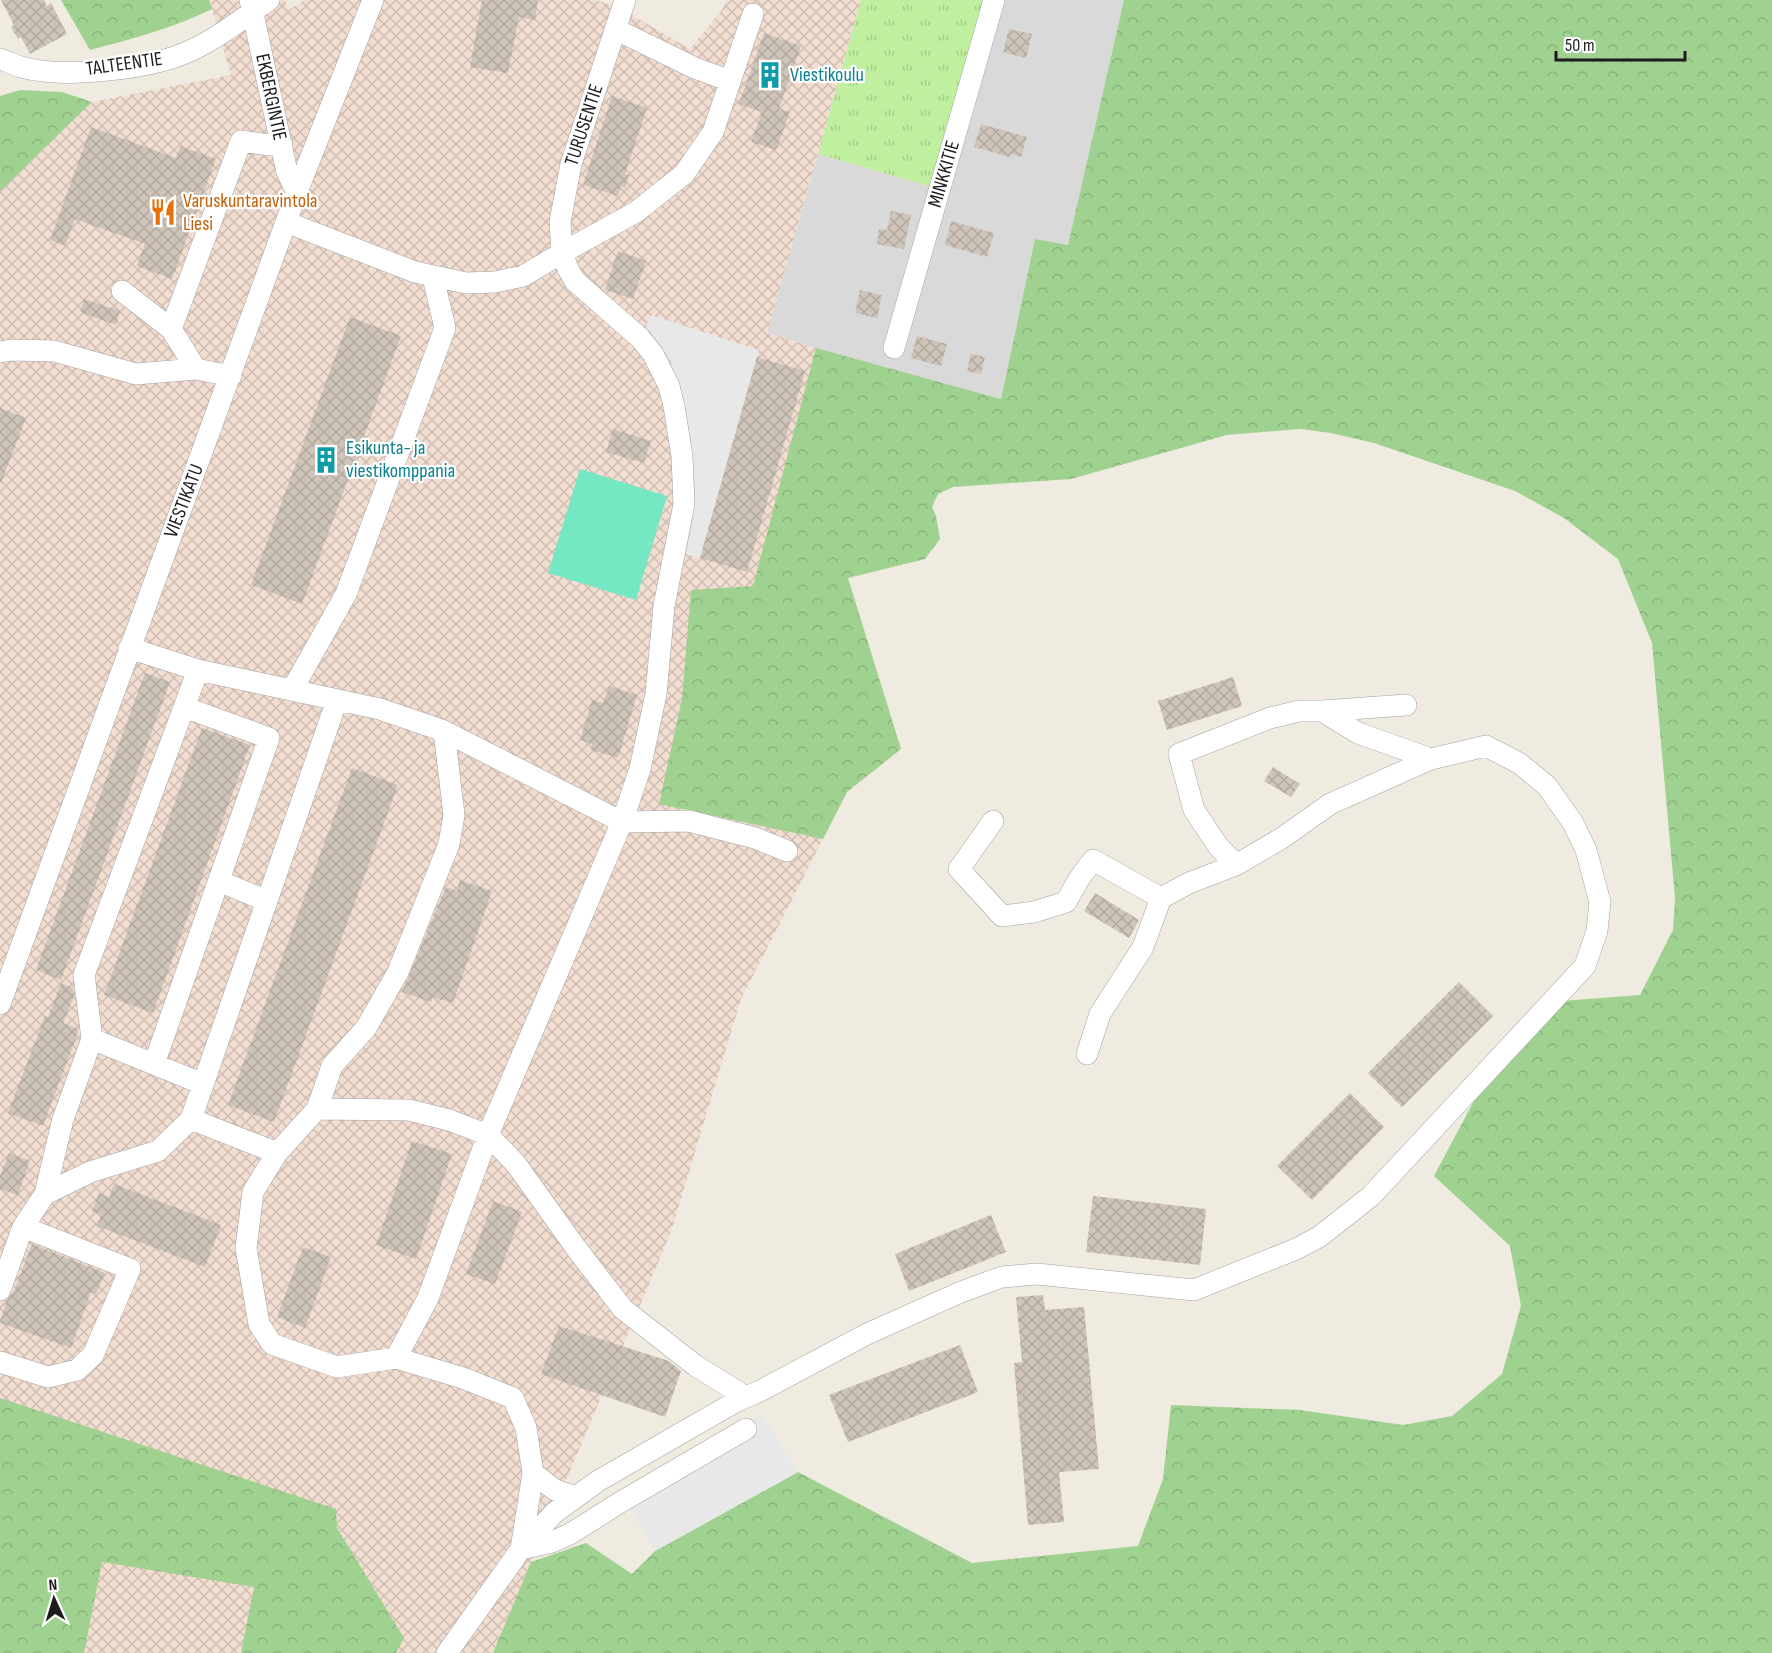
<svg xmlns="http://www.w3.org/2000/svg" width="1772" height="1653" viewBox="0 0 1772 1653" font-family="'Sofia Sans Condensed',sans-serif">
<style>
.residential{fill:#dad9d9}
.military{fill:url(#military-cross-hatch)}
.grass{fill:url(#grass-tufts)}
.forest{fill:url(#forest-crowns)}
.pitch{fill:#75e7c2}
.parking{fill:#e8e8e8}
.building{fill:url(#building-cross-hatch)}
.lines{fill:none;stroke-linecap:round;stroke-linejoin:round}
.minor-casing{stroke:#a3a3a3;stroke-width:22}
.minor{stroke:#fff;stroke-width:21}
.labels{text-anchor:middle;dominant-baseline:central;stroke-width:4.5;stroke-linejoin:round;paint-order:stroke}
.street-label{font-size:20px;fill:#1c1c1c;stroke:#fff}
.culture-label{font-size:20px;fill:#0d838f;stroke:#fff;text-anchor:start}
.food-label{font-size:20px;fill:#c56008;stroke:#fff;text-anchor:start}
</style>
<defs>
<pattern id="military-cross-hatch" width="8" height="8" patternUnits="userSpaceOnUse" patternTransform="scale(1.5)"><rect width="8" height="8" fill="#f2ddd1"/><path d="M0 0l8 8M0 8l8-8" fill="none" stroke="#cfbdb3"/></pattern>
<pattern id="grass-tufts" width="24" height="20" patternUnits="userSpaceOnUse" patternTransform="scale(1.5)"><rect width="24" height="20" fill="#c1efa0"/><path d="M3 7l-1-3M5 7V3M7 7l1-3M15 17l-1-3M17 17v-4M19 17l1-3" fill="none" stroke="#a5cc89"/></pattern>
<pattern id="forest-crowns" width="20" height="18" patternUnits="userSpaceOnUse" patternTransform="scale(1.5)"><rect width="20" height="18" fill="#9fd290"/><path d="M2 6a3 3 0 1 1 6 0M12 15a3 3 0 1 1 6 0" fill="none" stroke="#88b47c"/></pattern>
<pattern id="building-cross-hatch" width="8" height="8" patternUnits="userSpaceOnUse" patternTransform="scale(1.5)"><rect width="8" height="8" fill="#cfc4b9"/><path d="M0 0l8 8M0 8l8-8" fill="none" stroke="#b1a89e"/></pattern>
</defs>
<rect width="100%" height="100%" fill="#efebe0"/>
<path class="residential" d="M987,0H1124L1068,246L1035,239L1001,399L842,356L767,333L818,154L932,187Z"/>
<path class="military" d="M209,0H285L289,10L304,0H597L622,9L690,49L722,10L727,0H861L767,333L842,356L847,578L901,749L847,792L741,999L671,1232L493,1653H0V191L92,102L231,75Z"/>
<path class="grass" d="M861,0H987L932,187L818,154Z"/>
<path class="forest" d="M61,0H209L212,9C173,28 132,39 90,50Z
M1124,0H1772V1653H493L531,1562L586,1543L632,1574L655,1551L798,1472L972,1563L1138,1546L1163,1479L1171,1405L1300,1410L1403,1425L1452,1416L1502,1374L1521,1306L1510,1246L1434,1176L1475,1099L1562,1001L1640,995L1673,930L1675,898L1652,643L1618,559L1564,518L1515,491L1374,443L1331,433L1300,429L1227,435L1071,479L953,487L938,494L932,507L936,516L940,539L925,559L848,578L901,749L847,792L823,839L659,804L682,699L691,590L753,586L816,348L1001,399L1035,239L1068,245Z
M20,90L62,92L92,102L0,191V96Z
M0,1398L336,1509L337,1528L404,1638L396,1653H241L254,1587L102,1562L84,1653H0Z"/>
<path class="pitch" d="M580,469L667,496L636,600L548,573Z"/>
<path class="parking" d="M651,315L759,350L700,558L686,554L692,522L695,487L691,441L683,398L671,361L646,326Z
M762,1414L798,1472L655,1551L622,1496Z"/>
<path class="building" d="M1,0H44L47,6L51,3L67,34L30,54L21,37L18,39L11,27L14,25Z
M482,0H538L535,20L519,17L508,73L470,67Z
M1009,29L1032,34L1026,58L1003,52Z
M764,33L801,46L779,109L790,112L776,150L751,142L762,112L739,104Z
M612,96L647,108L625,174L629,175L625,188L621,186L618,196L583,185Z
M981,124L1027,137L1021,157L1011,154L1010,157L974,147Z
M91,127L176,158L180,146L216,159L172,279L137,266L145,244L75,219L65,246L50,240Z
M891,211L911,215L904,249L877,244L879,229L887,230Z
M951,221L994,233L987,257L945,245Z
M618,251L646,261L633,299L605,290Z
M860,290L882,295L877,318L855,313Z
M84,299L120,311L116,325L80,312Z
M350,317L401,336L302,604L251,585Z
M917,336L947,344L941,366L911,358Z
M971,354L985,357L981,374L967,371Z
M757,357L805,371L747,572L700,558Z
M0,408L26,418L1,483L0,482Z
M613,429L651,441L644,463L606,452Z
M145,673L170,682L61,980L36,970Z
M1233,677L1242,706L1167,730L1158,701Z
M609,686L637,695L618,758L591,750L592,744L580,740L592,700L603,703Z
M202,728L250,745L153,1013L104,995Z
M1273,767L1300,784L1291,797L1264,781Z
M352,768L398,785L274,1122L228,1105Z
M460,880L492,891L453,1003L433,997L431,1002L402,992L446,887L457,891Z
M1095,893L1139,920L1129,938L1084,911Z
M1459,982L1493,1016L1402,1107L1368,1073Z
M61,983L73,988L74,996L63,1023L78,1029V1032L43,1126L8,1113L45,1016L48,1017Z
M1350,1093L1384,1127L1312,1200L1277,1166Z
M412,1141L452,1154L416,1259L376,1245Z
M9,1153L30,1161L18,1195L0,1189V1176Z
M114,1184L221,1225L205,1267L97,1226L101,1215L92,1211L99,1193L109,1197Z
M1093,1196L1206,1209L1200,1265L1086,1252Z
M493,1201L522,1212L495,1284L466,1274Z
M991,1215L1006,1252L909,1291L895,1254Z
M32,1244L105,1273L96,1294L91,1292L71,1348L0,1323L7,1300L15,1289Z
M303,1247L331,1257L305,1328L277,1317Z
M1043,1295L1045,1310L1084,1307L1099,1469L1059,1472L1064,1522L1028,1525L1014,1363L1022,1362L1016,1297Z
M559,1326L669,1361L681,1371L665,1417L541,1374Z
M960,1345L978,1392L848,1442L829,1395Z"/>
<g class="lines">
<defs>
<path id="minor" d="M250,0L287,172L297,192
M625,0L571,164L560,222L562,253L636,212L684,174L713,132L753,14
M615,29L695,68L730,81
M0,59C7,61 14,65 21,67C63,79 153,69 192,50C220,37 244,17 269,0
M286,222L415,272L466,283L495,282L523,276L562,253L568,269L575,281L640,338L653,354L669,386L674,406L682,456L684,504L664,606L656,694L640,769L622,822L488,1135L428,1298L396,1358
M122,291L171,329L196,369
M171,329L241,141L270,145L282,144
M894,348L994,0
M0,352L12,350L54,351L136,374L196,369L231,376
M129,648L198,670L380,709L444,731L622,822L689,821L755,838L787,851
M292,690L346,594L445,328L433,277
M1322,711L1406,705
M1236,865L1218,846L1194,810L1179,754L1270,718L1299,711H1322L1358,733L1431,759
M219,881L267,901
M0,1004L297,192L373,0
M92,1039L203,1084
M1087,1054L1100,1014L1143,947L1161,898
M154,1064L269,738L184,707
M317,1109L332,1066L366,1028L398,972L449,844L454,815L444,731
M191,1119L277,1153
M45,1194L63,1119L92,1039L84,975L198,670
M0,1290L23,1227L45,1194L90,1172L158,1151L191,1119L337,700
M0,1362L48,1377L77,1370L93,1355L130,1269L23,1227
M746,1429L619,1503L570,1534L552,1542L521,1549L533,1473L526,1428L513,1398L463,1378L396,1358L337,1367L272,1344L259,1324L246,1248L253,1192L277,1153L317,1109L409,1110L449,1120L488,1135L516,1164L576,1248L623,1309L696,1366L746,1397
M533,1473L555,1490L576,1497
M447,1653L521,1549L554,1513L598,1481L737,1401L760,1391L867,1334L961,1292L1002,1277L1037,1274L1194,1290L1296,1249L1319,1237L1371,1196L1585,966L1597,931L1600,902L1586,850L1573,823L1547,786L1519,763L1486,746L1431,759L1330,804L1282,838L1236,865L1189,883L1161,898L1093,860L1079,879L1066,902L1034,912L1002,916L959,869L993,821"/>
</defs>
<use href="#minor" class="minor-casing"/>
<use href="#minor" class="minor"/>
</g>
<defs>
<symbol id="building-bare" viewBox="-9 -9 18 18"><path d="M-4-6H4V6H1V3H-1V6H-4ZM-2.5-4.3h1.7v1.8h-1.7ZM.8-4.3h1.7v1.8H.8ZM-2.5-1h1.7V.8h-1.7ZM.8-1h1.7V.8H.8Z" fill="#0f9aa8" stroke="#fff" stroke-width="2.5" paint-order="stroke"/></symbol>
<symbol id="restaurant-bare" viewBox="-9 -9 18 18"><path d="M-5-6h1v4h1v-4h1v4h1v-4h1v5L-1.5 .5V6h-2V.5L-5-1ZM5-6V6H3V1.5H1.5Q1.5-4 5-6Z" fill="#e8710a" stroke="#fff" stroke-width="2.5" paint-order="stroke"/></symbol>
</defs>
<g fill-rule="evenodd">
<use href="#building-bare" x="751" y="56" width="38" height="38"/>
<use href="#restaurant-bare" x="144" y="193" width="38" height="38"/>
<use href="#building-bare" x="307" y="441" width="38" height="38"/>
</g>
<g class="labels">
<g class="street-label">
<text transform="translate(124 64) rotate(-8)">TALTEENTIE</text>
<text transform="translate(271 97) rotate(78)">EKBERGINTIE</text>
<text transform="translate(584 125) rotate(-72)">TURUSENTIE</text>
<text transform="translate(944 174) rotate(-74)">MINKKITIE</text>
<text transform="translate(184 501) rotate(-69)">VIESTIKATU</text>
</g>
<g class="culture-label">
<text x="790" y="75">Viestikoulu</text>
<text x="346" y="448">Esikunta- ja<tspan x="346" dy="23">viestikomppania</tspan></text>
</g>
<g class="food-label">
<text x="183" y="201">Varuskuntaravintola<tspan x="183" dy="23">Liesi</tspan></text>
</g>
</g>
<g transform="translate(54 1599) rotate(356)" stroke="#ffffff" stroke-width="4.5" paint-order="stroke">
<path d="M0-4.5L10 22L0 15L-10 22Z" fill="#1c1c1c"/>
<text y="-9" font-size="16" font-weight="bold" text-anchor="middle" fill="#1c1c1c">N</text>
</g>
<path d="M1556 51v9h129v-9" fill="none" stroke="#1c1c1c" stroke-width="3"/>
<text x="1565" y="51" font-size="18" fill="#1c1c1c" stroke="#ffffff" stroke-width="4.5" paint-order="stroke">50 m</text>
</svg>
